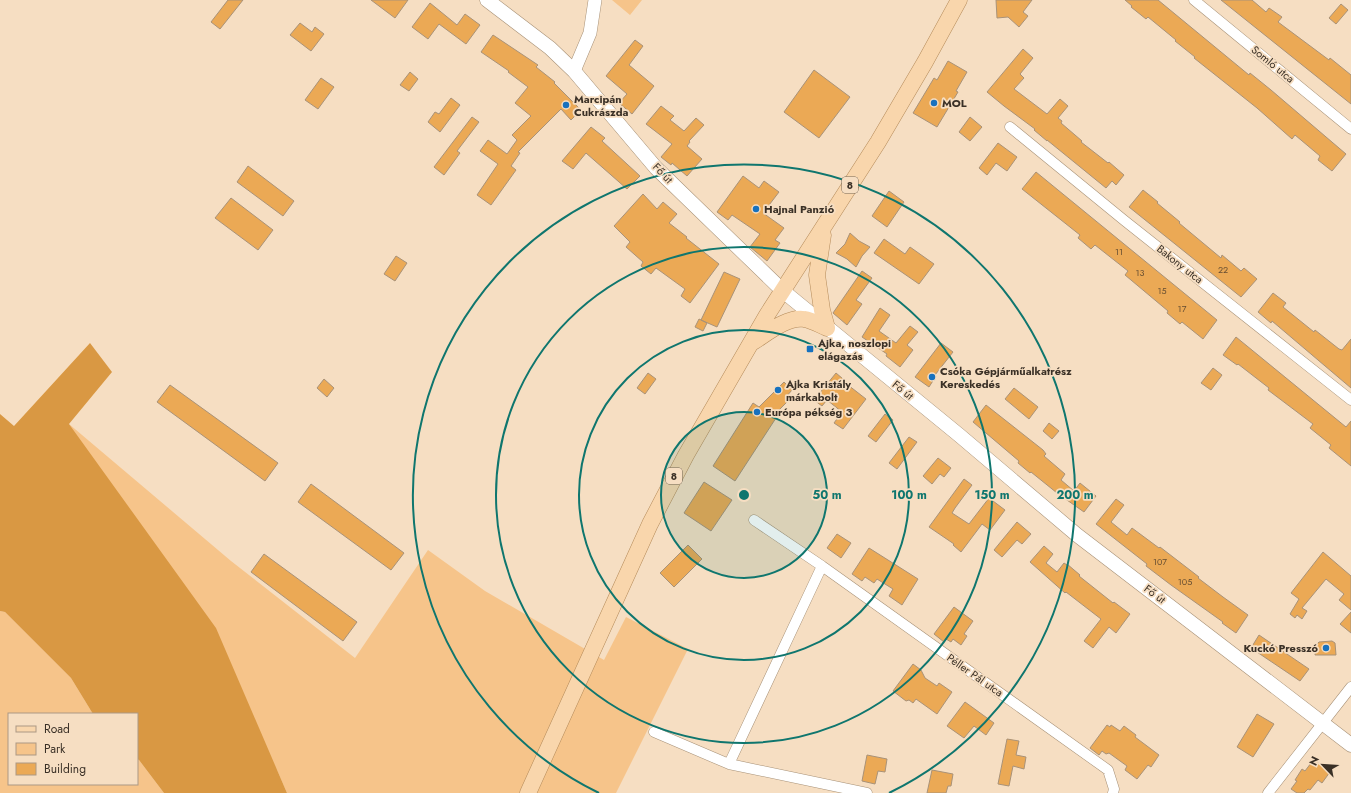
<svg xmlns="http://www.w3.org/2000/svg" width="1351" height="793" viewBox="0 0 1351 793" font-family="Jost,sans-serif">
<style>
.green{fill:#f6c48a}
.forest{fill:#d99843}
.building{fill:#eba955;stroke:#a99278}
.lines{fill:none;stroke-linecap:round;stroke-linejoin:round}
.minor-casing{stroke:#a79177;stroke-width:11}
.tertiary-casing{stroke:#a79177;stroke-width:14}
.secondary-casing{stroke:#a79177;stroke-width:15}
.primary-casing{stroke:#b48a59;stroke-width:17}
.minor{stroke:#fff;stroke-width:10}
.tertiary{stroke:#fff;stroke-width:13}
.secondary{stroke:#fff;stroke-width:14}
.primary{stroke:#f9d6ac;stroke-width:16}
.ring{fill:none;stroke:#0f766e;stroke-width:2}
.poi-dot{fill:#1771be;stroke:#f6dec2;stroke-width:1.5}
.labels{text-anchor:middle;dominant-baseline:central;stroke-width:3.5;stroke-linejoin:round;paint-order:stroke}
.number-label{font-size:9px;fill:#664e32}
.shield{fill:#f6dec2;stroke:#726455;stroke-width:1}
.shield-label{font-size:10px;font-weight:bold;fill:#3a3026}
.street-label{font-size:11px;fill:#3a3026;stroke:#f6dec2}
.poi-label{font-size:11px;font-weight:bold;fill:#3a3026;stroke:#f6dec2;text-anchor:start}
.centre{fill:#0f766e;stroke:#f6dec2;stroke-width:2}
.ring-label{font-size:12px;text-anchor:middle;font-weight:bold;fill:#0f766e;stroke:#f6dec2;stroke-width:3.5;stroke-linejoin:round;paint-order:stroke}
</style>
<rect width="100%" height="100%" fill="#f6dec2"/>
<path class="green" d="M612,0H642L630,15Z
M69,424L231,561L355,658L428,550L485,591L604,660L626,617L688,649L616,793H287L277,770Z
M0,611L5,612L71,678L93,714H9V784H137V759L139,760L164,793H0Z"/>
<path class="forest" d="M90,343L112,372L69,424L216,628L287,793H164L139,760L137,759V714H93L71,678L5,612L0,611V414L14,426Z"/>
<path class="building" d="M228,0H243L220,29L211,22Z
M371,0H408L395,18Z
M996,0H1032L1023,12L1028,16L1019,27L1008,17L997,18Z
M1125,0H1158L1249,75L1250,73L1271,90L1346,154L1332,171L1318,160L1320,156L1295,135L1292,139L1257,108L1194,58L1195,57L1175,41L1176,40L1148,17L1146,19L1131,7L1132,6Z
M1221,0H1252L1266,12L1269,8L1282,17L1278,22L1329,60L1330,58L1351,75V104Z
M430,3L457,25L465,14L480,25L466,44L439,24L428,39L412,27Z
M1341,4L1348,10L1336,24L1329,18Z
M300,23L312,32L315,27L324,34L311,51L290,35Z
M493,35L538,65L536,67L555,82L554,83L581,110L571,120L561,109L518,152L520,153L511,166L516,170L491,205L477,195L498,164L480,151L488,140L507,154L517,140L512,135L531,116L515,103L528,87L508,72L509,71L481,52Z
M635,40L643,46L629,65L654,86L632,114L619,103L627,94L606,76Z
M1023,49L1033,58L1020,74L1024,78L1014,89L1047,114L1060,99L1068,106L1058,118L1062,121L1061,123L1082,141L1081,142L1108,163L1109,162L1124,175L1116,185L1112,181L1106,188L1047,140V141L1034,130L1035,129L1004,106L987,92Z
M948,61L967,72L956,91L958,92L937,127L913,113L934,78L937,80Z
M814,70L850,97L819,138L784,112Z
M410,72L418,79L409,91L400,85Z
M321,78L334,87L318,109L305,100Z
M451,98L460,105L440,132L428,122L435,112L439,114Z
M661,106L674,116L670,120L684,131L696,118L704,125L689,141L690,142L687,146L702,159L687,176L672,163L671,165L661,157L672,144L646,124Z
M472,117L479,122L457,151L460,153L444,175L434,167Z
M970,117L982,127L970,141L959,132Z
M591,127L605,138L602,141L640,176L627,189L586,153L573,169L562,161Z
M998,143L1017,157L1007,171L996,163L987,175L979,168Z
M248,166L294,201L283,216L237,182Z
M1036,172L1217,320L1203,339L1182,322L1180,324L1167,313L1168,311L1125,275L1128,271L1095,245L1091,249L1078,238L1080,235L1022,189Z
M743,176L759,188L764,181L779,192L763,213L784,228L775,240L780,243L767,261L750,247L760,234L732,215L728,220L717,212Z
M1143,190L1158,202L1157,203L1180,222L1179,223L1221,258L1222,255L1241,271L1244,268L1257,279L1241,297L1129,207Z
M889,191L904,202L887,227L872,216Z
M643,194L657,209L663,202L677,214L669,223L687,237L686,238L719,264L690,303L681,296L685,289L656,268L651,274L641,266L643,262L626,247L630,242L614,226Z
M231,198L273,230L258,250L215,218Z
M850,233L859,241L870,247L862,256L856,267L847,259L836,253L845,244Z
M884,239L905,254L910,247L934,264L919,284L874,253Z
M396,256L407,263L395,281L384,274Z
M862,271L872,278L856,300L862,304L847,325L833,313Z
M724,272L740,279L717,327L701,320Z
M1273,293L1286,303L1283,307L1314,332L1315,330L1339,349L1342,350L1351,339V388L1272,321L1271,323L1258,312Z
M880,308L890,315L879,331L896,343L910,326L918,332L907,345L913,350L900,367L886,356L887,354L862,337Z
M699,319L707,323L703,331L695,327Z
M1236,337L1346,427L1351,421V466L1329,448L1331,445L1310,428L1313,424L1268,390L1269,388L1238,364L1237,365L1223,355Z
M941,343L953,352L935,375L936,376L929,387L915,377Z
M1213,368L1222,375L1211,390L1201,383Z
M648,373L656,379L645,394L637,388Z
M836,373L849,384L848,385L866,399L843,429L834,423L842,412L827,400L822,406L814,400Z
M324,379L334,388L327,397L317,388Z
M784,382L792,390L786,397L789,400L773,416L776,418L735,481L713,466L753,403L759,407Z
M170,385L278,463L265,481L157,402Z
M1014,388L1038,407L1029,419L1005,399Z
M986,405L1043,450L1046,454L1044,456L1065,474L1061,480L1074,491L1080,483L1096,496L1084,512L1057,493L1031,472L1030,473L1018,463L1019,461L973,422Z
M885,414L893,420L876,442L868,436Z
M1049,423L1059,431L1052,439L1043,431Z
M909,437L917,442L897,469L889,463Z
M938,458L951,468L944,477L940,474L932,484L923,476Z
M964,479L972,485L955,508L952,513L969,524L989,498L1005,510L990,530L982,524L961,552L953,545L954,544L929,527Z
M704,482L732,500L711,531L684,513Z
M311,484L404,553L391,570L298,502Z
M1116,499L1124,505L1111,522L1127,535L1132,528L1159,548L1160,547L1199,577L1198,578L1223,597L1248,615L1236,633L1222,623L1223,622L1171,585L1146,566L1147,564L1096,524Z
M1017,522L1031,534L1022,544L1017,540L1002,557L994,550Z
M837,534L851,543L841,558L827,548Z
M688,545L702,559L674,587L660,573Z
M1044,546L1053,554L1046,563L1057,572L1064,563L1067,565V564L1080,575L1079,576L1113,603L1114,602L1130,614L1116,633L1109,627L1093,648L1084,641L1101,619L1066,592L1065,593L1030,562Z
M869,548L918,579L902,605L889,596L893,589L877,579L874,583L865,577L862,581L852,574Z
M1323,552L1351,576V610L1339,600L1344,594L1326,579L1302,608L1307,611L1302,619L1297,615L1295,618L1290,614L1299,599L1291,593Z
M264,554L357,622L343,641L251,572Z
M954,607L973,621L964,634L967,636L961,645L953,639L951,642L946,639L944,642L934,634Z
M1351,612V633L1340,624Z
M1259,635L1309,669L1300,681L1251,648Z
M1332,641L1335,643L1336,655H1315L1316,645L1319,642Z
M913,664L921,670L925,678L937,686L939,683L952,692L937,714L916,699L913,703L909,700L906,701L893,691Z
M965,702L994,723L986,735L974,726L964,738L947,726Z
M1257,714L1274,724L1253,757L1237,747Z
M1107,725L1110,727L1111,725L1120,731L1124,726L1136,735L1135,737L1159,755L1151,767L1148,765L1137,779L1125,770L1127,766L1109,753L1106,754L1102,751L1099,755L1090,748Z
M1007,739L1019,741L1016,755L1026,757L1024,769L1013,766L1009,786L998,784Z
M867,755L887,759L885,772L878,771L875,784L862,781Z
M1314,759L1330,772L1322,783L1318,780L1310,790L1308,789L1304,793H1297L1291,789L1297,781L1295,780L1302,769L1305,771Z
M932,770L953,774L951,786H948L946,793H927Z"/>
<g class="lines">
<defs>
<path id="minor" d="M1194,0L1351,129
M1010,127L1125,221L1351,400
M754,520L822,566L1108,770L1114,789L1113,793
M654,732L729,764L867,793
M729,764L822,566
M1268,793L1351,687"/>
<path id="tertiary" d="M574,71L590,33L595,0"/>
<path id="secondary" d="M487,0L550,48L574,71L656,168L783,291L959,435L1077,535L1351,745"/>
<path id="primary" d="M823,235L817,275L822,310L827,328
M753,342C766,334 788,316 804,319C812,320 820,325 827,328
M528,793L650,524L686,455L767,315L878,142L925,62L959,0"/>
</defs>
<use href="#minor" class="minor-casing"/>
<use href="#tertiary" class="tertiary-casing"/>
<use href="#secondary" class="secondary-casing"/>
<use href="#primary" class="primary-casing"/>
<use href="#minor" class="minor"/>
<use href="#tertiary" class="tertiary"/>
<use href="#secondary" class="secondary"/>
<use href="#primary" class="primary"/>
</g>
<circle cx="744" cy="495" r="83" fill="#0f766e" fill-opacity=".12"/>
<g class="ring">
<circle cx="744" cy="495" r="83"/>
<circle cx="744" cy="495" r="165"/>
<circle cx="744" cy="495" r="248"/>
<path d="M599 793A331 331 0 1 1 889 793"/>
</g>
<g class="poi-dot">
<circle cx="934" cy="103" r="4"/>
<circle cx="566" cy="105" r="4"/>
<circle cx="756" cy="209" r="4"/>
<rect x="806" y="345" width="8" height="8" rx="2"/>
<circle cx="932" cy="377" r="4"/>
<circle cx="778" cy="390" r="4"/>
<circle cx="757" cy="412" r="4"/>
<circle cx="1326" cy="648" r="4"/>
</g>
<g class="labels">
<g class="number-label">
<text x="1119" y="251">11</text>
<text x="1223" y="269">22</text>
<text x="1140" y="272">13</text>
<text x="1162" y="290">15</text>
<text x="1182" y="308">17</text>
<text x="1160" y="561">107</text>
<text x="1185" y="581">105</text>
</g>
<g class="shield">
<rect x="842" y="177" width="16" height="16" rx="3"/>
<rect x="666" y="468" width="16" height="16" rx="3"/>
</g>
<g class="shield-label">
<text x="850" y="185">8</text>
<text x="674" y="476">8</text>
</g>
<g class="street-label">
<text transform="translate(1273 64) rotate(39)">Somló utca</text>
<text transform="translate(663 173) rotate(46)">Fő út</text>
<text transform="translate(1180 264) rotate(38)">Bakony utca</text>
<text transform="translate(903 390) rotate(39)">Fő út</text>
<text transform="translate(1155 594) rotate(37)">Fő út</text>
<text transform="translate(975 675) rotate(35)">Péller Pál utca</text>
</g>
<g class="poi-label">
<text x="574" y="99">Marcipán<tspan x="574" dy="13">Cukrászda</tspan></text>
<text x="942" y="103">MOL</text>
<text x="764" y="209">Hajnal Panzió</text>
<text x="818" y="343">Ajka, noszlopi<tspan x="818" dy="13">elágazás</tspan></text>
<text x="940" y="371">Csóka Gépjárműalkatrész<tspan x="940" dy="13">Kereskedés</tspan></text>
<text x="786" y="384">Ajka Kristály<tspan x="786" dy="13">márkabolt</tspan></text>
<text x="765" y="412">Európa pékség 3</text>
<text x="1318" y="648" text-anchor="end">Kuckó Presszó</text>
</g>
</g>
<circle cx="744" cy="495" r="6" class="centre"/>
<g class="ring-label">
<text x="827" y="499">50 m</text>
<text x="909" y="499">100 m</text>
<text x="992" y="499">150 m</text>
<text x="1075" y="499">200 m</text>
</g>
<rect x="8" y="713" width="130" height="72" fill="#f6dec2" stroke="#ab9884"/>
<rect x="16" y="726" width="20" height="6" fill="#f9d6ac" stroke="#ab9884"/>
<text x="44" y="733" font-size="12" fill="#3a3026">Road</text>
<rect x="16" y="743" width="20" height="12" fill="#f6c48a" stroke="#ab9884"/>
<text x="44" y="753" font-size="12" fill="#3a3026">Park</text>
<rect x="16" y="763" width="20" height="12" fill="#eba955" stroke="#ab9884"/>
<text x="44" y="773" font-size="12" fill="#3a3026">Building</text>
<g transform="translate(1323 765) rotate(295)" stroke="#f6dec2" stroke-width="3" paint-order="stroke">
<path d="M0-3L7 15L0 10L-7 15Z" fill="#3a3026"/>
<text y="-6" font-size="11" font-weight="bold" text-anchor="middle" fill="#3a3026">N</text>
</g>
</svg>
